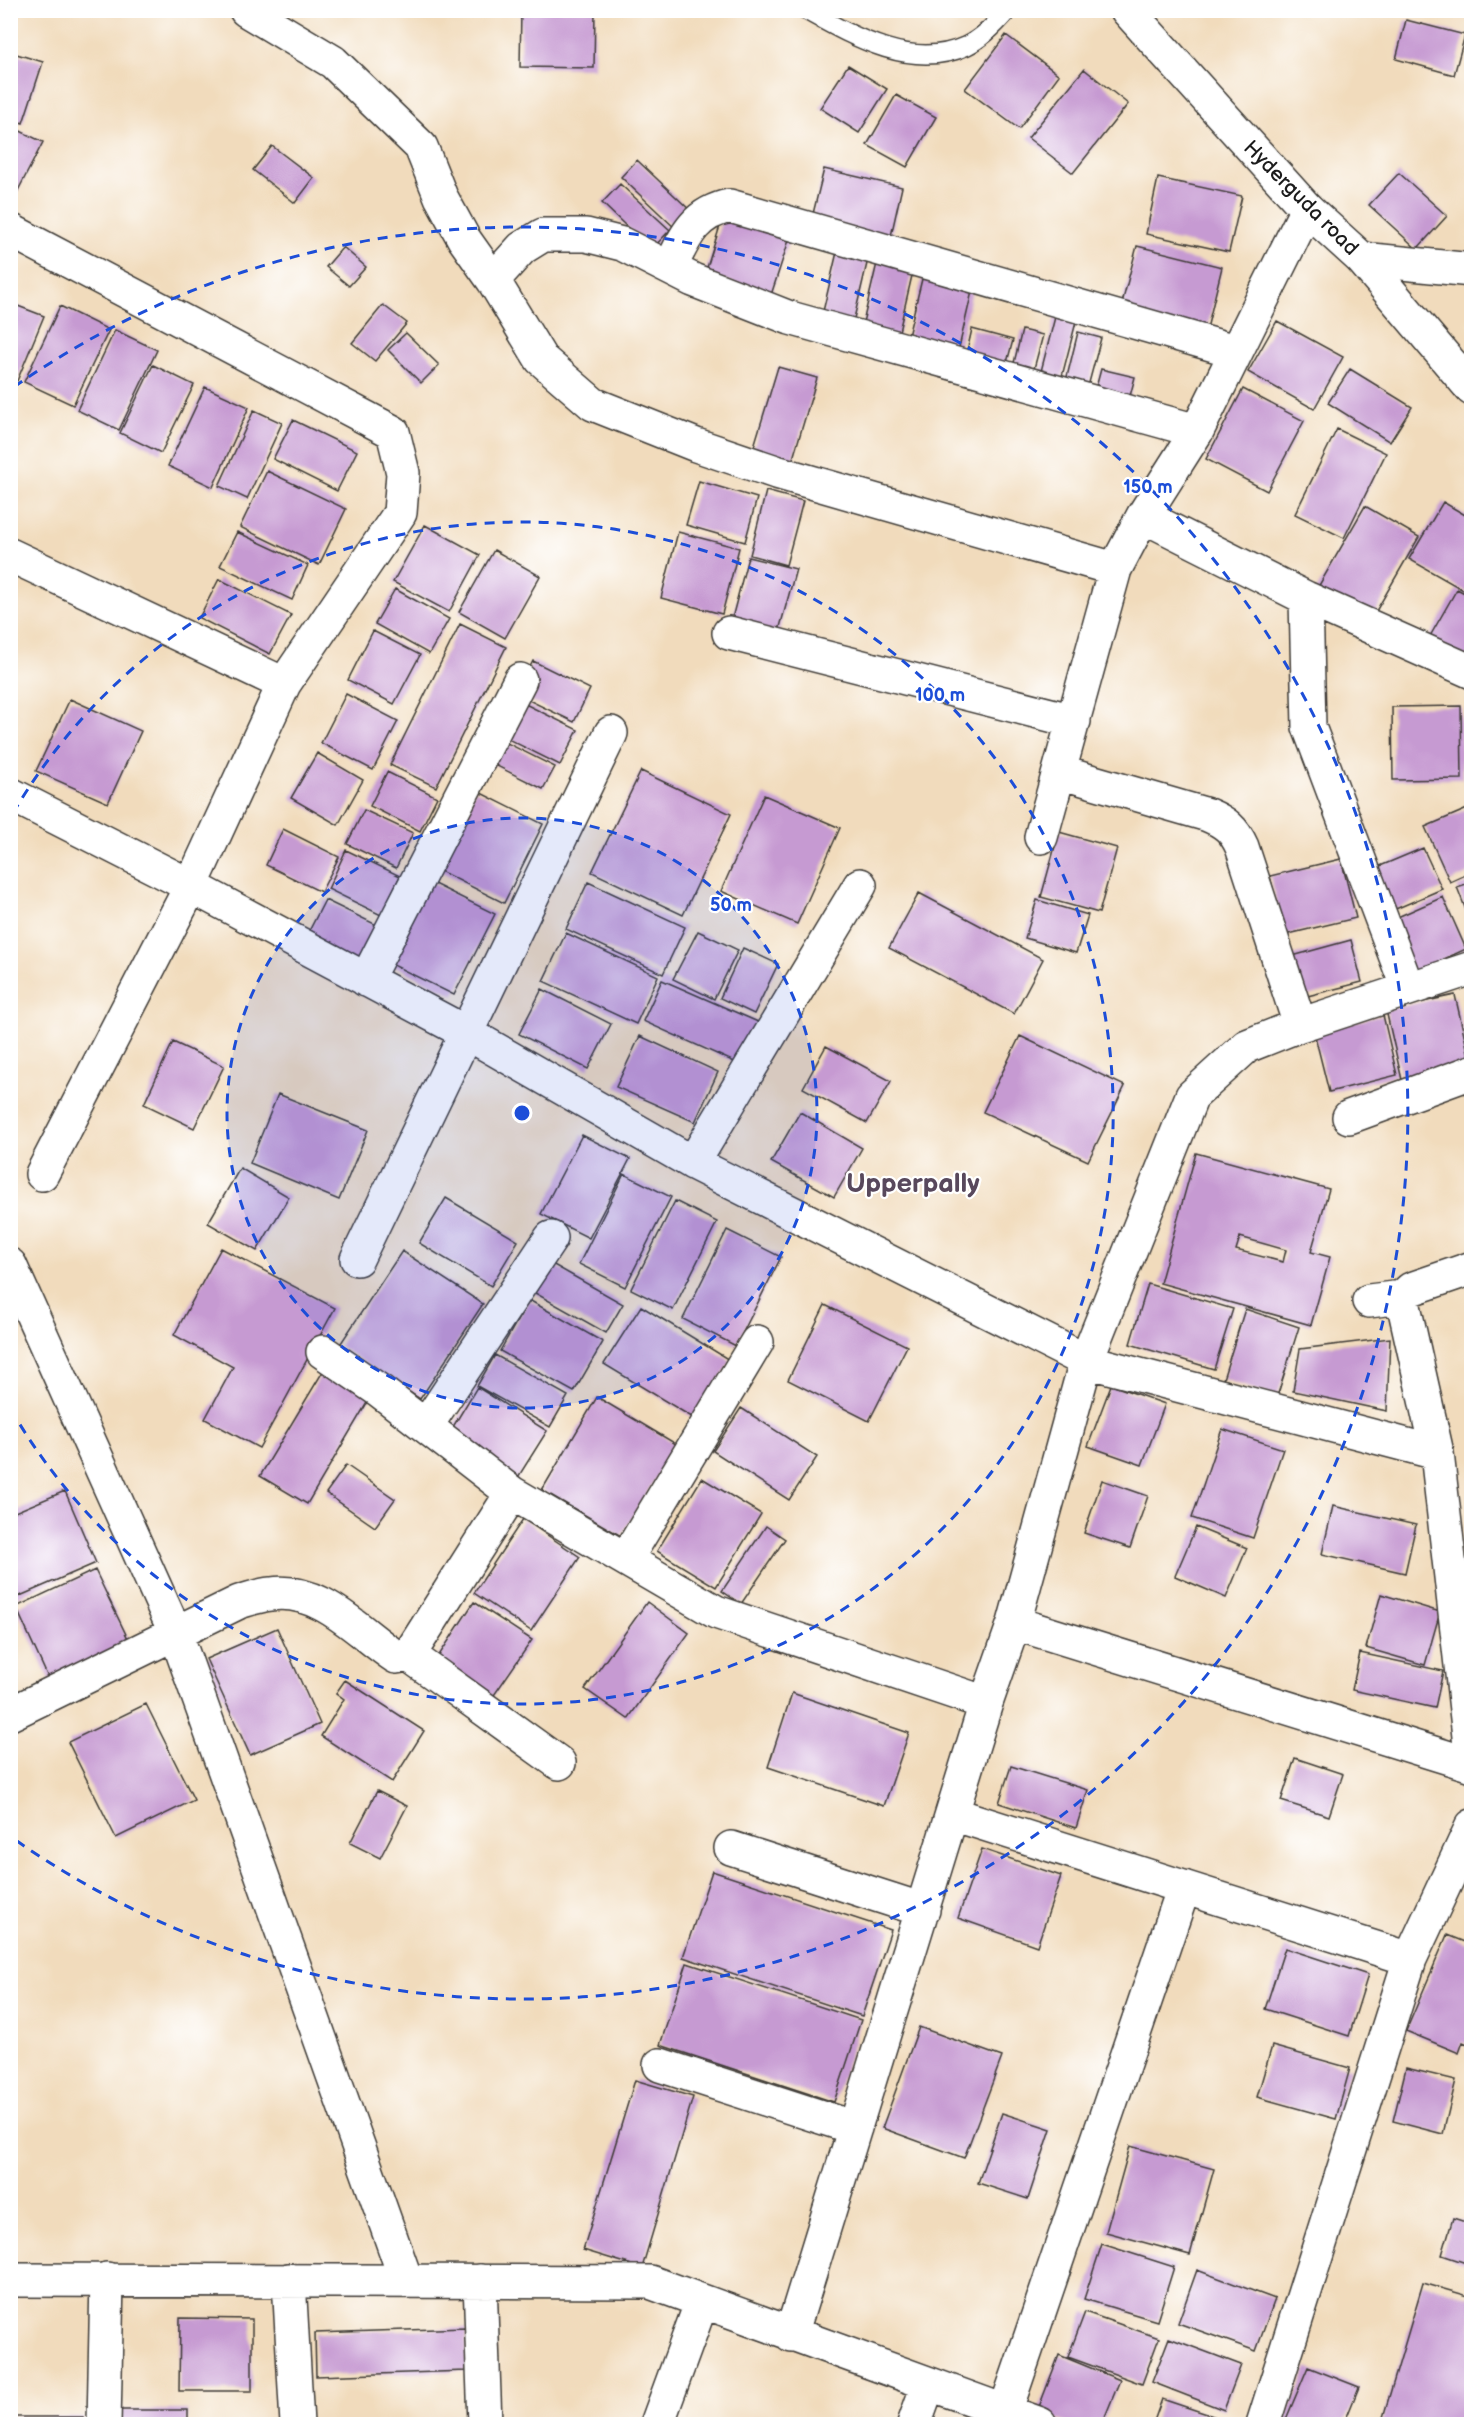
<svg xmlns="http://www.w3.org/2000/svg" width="1482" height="2435" viewBox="0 0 1482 2435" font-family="'Balsamiq Sans',sans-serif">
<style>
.building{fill:#c69ad2;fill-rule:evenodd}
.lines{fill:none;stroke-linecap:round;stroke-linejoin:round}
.service-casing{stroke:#3c3934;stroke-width:21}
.minor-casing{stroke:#3c3934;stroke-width:36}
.tertiary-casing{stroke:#3c3934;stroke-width:36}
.service{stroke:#fff;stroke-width:18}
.minor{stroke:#fff;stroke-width:33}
.tertiary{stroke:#fff;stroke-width:33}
.ring{fill:none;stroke:#1d4ed8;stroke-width:3;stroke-dasharray:10 8}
.labels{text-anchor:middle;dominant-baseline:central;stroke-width:4.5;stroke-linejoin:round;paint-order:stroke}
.street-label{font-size:21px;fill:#1c1c1c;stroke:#fff}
.district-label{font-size:27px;font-weight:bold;fill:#58485c;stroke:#fff}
.centre{fill:#1d4ed8;stroke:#fff;stroke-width:3}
.ring-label{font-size:18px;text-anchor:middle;font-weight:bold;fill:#1d4ed8;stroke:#fff;stroke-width:4.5;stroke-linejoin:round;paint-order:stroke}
</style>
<rect width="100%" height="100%" fill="#fff"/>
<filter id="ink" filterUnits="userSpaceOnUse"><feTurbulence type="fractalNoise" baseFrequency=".0167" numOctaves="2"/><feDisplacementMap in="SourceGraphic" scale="12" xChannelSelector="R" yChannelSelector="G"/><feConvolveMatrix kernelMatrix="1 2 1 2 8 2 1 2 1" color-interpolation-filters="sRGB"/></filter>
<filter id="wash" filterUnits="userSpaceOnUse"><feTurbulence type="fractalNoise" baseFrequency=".008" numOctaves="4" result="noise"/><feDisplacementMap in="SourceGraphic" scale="24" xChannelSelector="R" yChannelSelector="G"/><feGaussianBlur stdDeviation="1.35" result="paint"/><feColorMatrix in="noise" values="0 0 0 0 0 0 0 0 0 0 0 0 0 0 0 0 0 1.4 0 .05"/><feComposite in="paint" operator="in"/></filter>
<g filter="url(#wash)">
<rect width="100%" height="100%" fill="#f1dbbc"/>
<g id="blocks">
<path class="building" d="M521,10H595L594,68L520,67Z
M1406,20L1465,35L1454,75L1396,59Z
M1006,35L1059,75L1019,129L965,89Z
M10,52L43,62L23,123L10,119Z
M848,65L887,89L859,133L820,108Z
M1084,69L1128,104L1073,173L1028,138Z
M896,95L936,117L907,167L867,145Z
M10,126L43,142L10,206Z
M272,146L314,178L295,203L253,170Z
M637,160L693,213L677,230L621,177Z
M824,169L902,187L889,245L810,226Z
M1399,173L1447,216L1417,249L1369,205Z
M1158,178L1242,196L1229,252L1146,234Z
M620,184L670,230L651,250L602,203Z
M725,210L792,231L771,295L705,274Z
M1137,246L1222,267L1206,333L1120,311Z
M343,247L366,267L349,286L326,267Z
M837,252L868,259L852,327L821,320Z
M878,259L914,267L897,340L861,331Z
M923,275L973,287L958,352L907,340Z
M10,303L44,316L17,381L10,378Z
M383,305L407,323L375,361L352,343Z
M60,306L109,330L73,405L24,382Z
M1055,317L1076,322L1060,384L1039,379Z
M1277,321L1343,357L1314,409L1248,372Z
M972,329L1013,340L1005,370L965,360Z
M115,330L157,350L119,430L77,410Z
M1022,330L1043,335L1032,376L1012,371Z
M1078,332L1101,338L1086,394L1064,389Z
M406,333L439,365L421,383L388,350Z
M153,365L194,385L161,453L120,433Z
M778,367L817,378L791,465L752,453Z
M1101,369L1135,377L1128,404L1094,395Z
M1350,369L1412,407L1390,442L1328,403Z
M205,387L249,407L213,487L168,466Z
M1243,389L1304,421L1267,491L1206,459Z
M254,410L282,423L247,499L219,486Z
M293,420L357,451L337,491L273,459Z
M1337,429L1386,453L1344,538L1295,514Z
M267,471L346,509L319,565L240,527Z
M699,481L757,498L745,542L686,525Z
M766,491L803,501L786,565L750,555Z
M1443,502L1472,519V595L1409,559Z
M1365,506L1419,537L1368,625L1314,594Z
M425,525L480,555L449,612L393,582Z
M237,532L308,565L292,600L220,566Z
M678,532L739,548L722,614L661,598Z
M494,550L540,576L505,638L459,612Z
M748,557L796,569L777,638L730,626Z
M219,579L291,615L270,654L199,618Z
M395,589L449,619L429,654L375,624Z
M1457,589L1472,597V662L1429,638Z
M460,624L506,647L436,787L390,765Z
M373,631L420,655L394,704L348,680Z
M533,661L590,689L574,722L516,694Z
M346,694L398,721L373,770L321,743Z
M513,698L578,730L560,765L496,733Z
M70,699L141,731L108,803L36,771Z
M1461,706L1462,779L1393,780L1392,707Z
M493,736L555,767L543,789L483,759Z
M317,753L363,780L338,825L291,798Z
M641,771L731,814L683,915L592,872Z
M387,772L437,797L420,831L370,806Z
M475,790L543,824L504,903L436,869Z
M764,795L840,828L797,924L721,891Z
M1472,807V872L1450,882L1425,827Z
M364,810L413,833L396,868L347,844Z
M283,829L339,857L321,892L266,865Z
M1059,832L1117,848L1099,913L1041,897Z
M1423,848L1442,889L1384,914L1366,872Z
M346,850L400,876L381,915L328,889Z
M1341,859L1356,918L1284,935L1270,876Z
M424,879L495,914L454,995L383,960Z
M588,882L685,927L663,974L566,929Z
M1472,882V923H1471L1457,887Z
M919,893L1043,959L1014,1014L889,948Z
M1443,897L1466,949L1407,976L1384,923Z
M325,900L385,929L363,972L303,943Z
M1037,900L1088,915L1076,953L1025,938Z
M698,931L738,950L714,999L673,979Z
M566,933L658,976L636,1024L543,981Z
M1351,940L1362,982L1296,999L1285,958Z
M743,948L778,964L754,1014L720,998Z
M662,980L758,1022L739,1064L643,1021Z
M542,989L611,1024L588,1069L519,1034Z
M1455,995L1471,1065L1402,1080L1386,1010Z
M1383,1015L1397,1075L1329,1092L1314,1032Z
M640,1036L718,1072L695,1122L616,1087Z
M1020,1036L1125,1086L1088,1161L983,1112Z
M173,1042L224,1066L194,1128L144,1104Z
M826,1046L891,1081L867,1123L803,1088Z
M278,1094L368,1130L339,1200L250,1163Z
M800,1112L862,1148L834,1197L771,1162Z
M582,1135L630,1159L589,1238L541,1214Z
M1196,1153L1329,1189L1311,1252L1330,1257L1311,1325L1160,1283ZM1240,1237L1286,1250L1283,1262L1236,1250Z
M240,1168L289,1197L257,1251L208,1223Z
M624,1174L671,1197L625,1287L579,1264Z
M446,1198L518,1241L491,1286L419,1243Z
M675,1201L717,1222L673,1310L631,1289Z
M727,1230L781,1257L736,1346L683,1319Z
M221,1248L335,1308L259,1448L205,1419L233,1367L174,1335Z
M402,1251L483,1304L420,1399L339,1346Z
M552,1264L623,1304L606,1333L535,1293Z
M1148,1284L1233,1309L1214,1369L1130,1344Z
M529,1300L603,1342L574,1392L500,1351Z
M825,1305L907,1346L869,1421L788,1380Z
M641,1306L731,1361L695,1419L604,1364Z
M1245,1309L1299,1327L1277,1397L1223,1379Z
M1390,1338L1387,1411L1293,1391L1300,1349Z
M495,1355L568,1396L550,1427L477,1386Z
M328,1363L374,1391L307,1504L260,1476Z
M1111,1385L1165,1404L1142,1465L1088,1446Z
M477,1387L547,1431L515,1482L445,1440Z
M597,1397L676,1444L621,1536L542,1490Z
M741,1408L817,1457L789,1500L713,1451Z
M1222,1429L1283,1449L1253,1538L1192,1518Z
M346,1465L395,1499L375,1527L326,1493Z
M702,1478L761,1514L716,1587L657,1551Z
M1102,1480L1148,1496L1130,1548L1084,1533Z
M65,1491L96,1563L13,1599L10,1593V1514Z
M1333,1506L1416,1525L1405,1573L1322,1554Z
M523,1519L580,1557L531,1631L474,1593Z
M766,1526L785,1539L741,1604L722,1591Z
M1196,1527L1247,1548L1226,1598L1175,1576Z
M95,1570L132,1647L51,1684L16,1607Z
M1381,1594L1440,1612L1425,1665L1366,1648Z
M474,1602L532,1640L490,1701L434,1663Z
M647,1602L689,1633L628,1719L585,1689Z
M277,1628L320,1724L250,1755L206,1659Z
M1360,1653L1443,1671L1435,1708L1352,1690Z
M345,1680L424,1731L392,1782L321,1736L344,1699L336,1693Z
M792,1693L909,1733L884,1806L768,1767Z
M146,1704L194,1800L116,1838L68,1742Z
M1295,1758L1343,1774L1329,1816L1281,1801Z
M1011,1766L1088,1790L1076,1828L999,1803Z
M377,1791L407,1806L380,1858L350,1843Z
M982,1849L1061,1876L1037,1946L958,1918Z
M712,1871L891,1930L862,2016L683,1957Z
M1447,1935L1472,1945V2046L1463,2042L1459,2053L1406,2031Z
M1285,1948L1368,1975L1349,2036L1265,2009Z
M687,1963L861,2020L834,2102L660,2045Z
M919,2027L1002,2057L964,2158L882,2128Z
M1272,2046L1350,2068L1336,2119L1257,2097Z
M1406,2068L1456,2080L1443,2134L1393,2121Z
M635,2080L693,2097L642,2268L583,2250Z
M1002,2113L1051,2129L1028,2199L978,2183Z
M1130,2146L1214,2169L1190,2255L1106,2232Z
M1453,2218L1472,2224V2265L1442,2255Z
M1102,2244L1174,2267L1157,2321L1084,2299Z
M1197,2270L1275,2299L1256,2351L1178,2323Z
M1423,2283L1472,2297V2424H1381Z
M1085,2312L1159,2338L1142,2384L1068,2357Z
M180,2318L252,2319V2391H179Z
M466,2328L467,2371L316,2376L315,2333Z
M1169,2338L1241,2365L1224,2410L1152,2382Z
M1059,2355L1120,2380L1102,2424H1069L1037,2412Z
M1308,2367L1359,2387L1344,2424H1284Z
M1162,2399L1237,2424H1153Z
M117,2410H188V2424H117Z
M10,2417H83V2424H10Z"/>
</g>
</g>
<g filter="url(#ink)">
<use href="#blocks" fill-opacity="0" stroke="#3c3934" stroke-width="1.5"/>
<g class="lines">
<defs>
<path id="service" d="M805,10C852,36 912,71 966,46C981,39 997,23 1008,10"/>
<path id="minor" d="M246,10L333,62L421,147L441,197L464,239L493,280L541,359L593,404L696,445L776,472L1115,569
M10,230L393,432L403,473L400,513L284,684L191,886L42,1174
M1362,259L1472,270
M670,268C685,237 694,213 730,206L1235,351
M493,280L522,248L543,235H586L622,244L693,280L790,318L1197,431
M1143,516L1306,598L1472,672
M10,555L284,684
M1306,598L1309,727L1408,989
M729,633L1074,721
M1059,772L1208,815C1225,822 1234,829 1242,847L1300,1025
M10,794L191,886L465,1032L693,1163L1086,1361L1437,1453
M1041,837L1115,569L1143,516L1197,431L1307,209
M366,980L520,680
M1349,1117L1472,1072
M693,1163L860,885
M357,1259L611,733
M10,1265L176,1634L406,2280
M1402,1297L1437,1453L1472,1763
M1369,1301L1402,1297L1411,1289L1472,1268
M323,1352L380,1391L512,1493L716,1612L986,1703
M426,1426L551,1238
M626,1559L757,1342
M1014,1623L1472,1765
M409,1655L559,1763
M10,1714L239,1602C249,1599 260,1595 271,1594C321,1587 358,1632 396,1657L409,1655L512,1493
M953,1814L1410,1959
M731,1848L923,1910
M660,2065L855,2128
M10,2280L650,2282L1040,2424
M289,2280L297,2424
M480,2281L485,2424
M791,2335L986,1703L1014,1623L1086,1361L1192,1096L1247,1046L1300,1025L1472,968
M1005,2412L1184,1887
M104,2424L107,2279
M657,2424L702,2301
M914,2424L928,2385
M1263,2424L1410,1959L1472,1826"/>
<path id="tertiary" d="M1127,10L1307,209L1362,259L1472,389"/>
</defs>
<use href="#service" class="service-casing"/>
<use href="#minor" class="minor-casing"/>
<use href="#tertiary" class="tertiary-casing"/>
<use href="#service" class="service"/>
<use href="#minor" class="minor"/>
<use href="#tertiary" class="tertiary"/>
</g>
</g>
<circle cx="522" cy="1113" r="295" fill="#1d4ed8" fill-opacity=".12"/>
<g class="ring">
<circle cx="522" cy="1113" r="295"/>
<path d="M13 813A591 591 0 1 1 13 1413"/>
<path d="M14 387A886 886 0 1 1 14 1839"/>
</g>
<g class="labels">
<g class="street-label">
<text transform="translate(1301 198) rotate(45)">Hyderguda road</text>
</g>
<g class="district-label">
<text x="913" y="1184">Upperpally</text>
</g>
</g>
<circle cx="522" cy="1113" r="9" class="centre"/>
<g class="ring-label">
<text x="1148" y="493">150 m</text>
<text x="940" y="701">100 m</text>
<text x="731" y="911">50 m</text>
</g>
<rect width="1482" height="2435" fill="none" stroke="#fff" stroke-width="36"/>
</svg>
